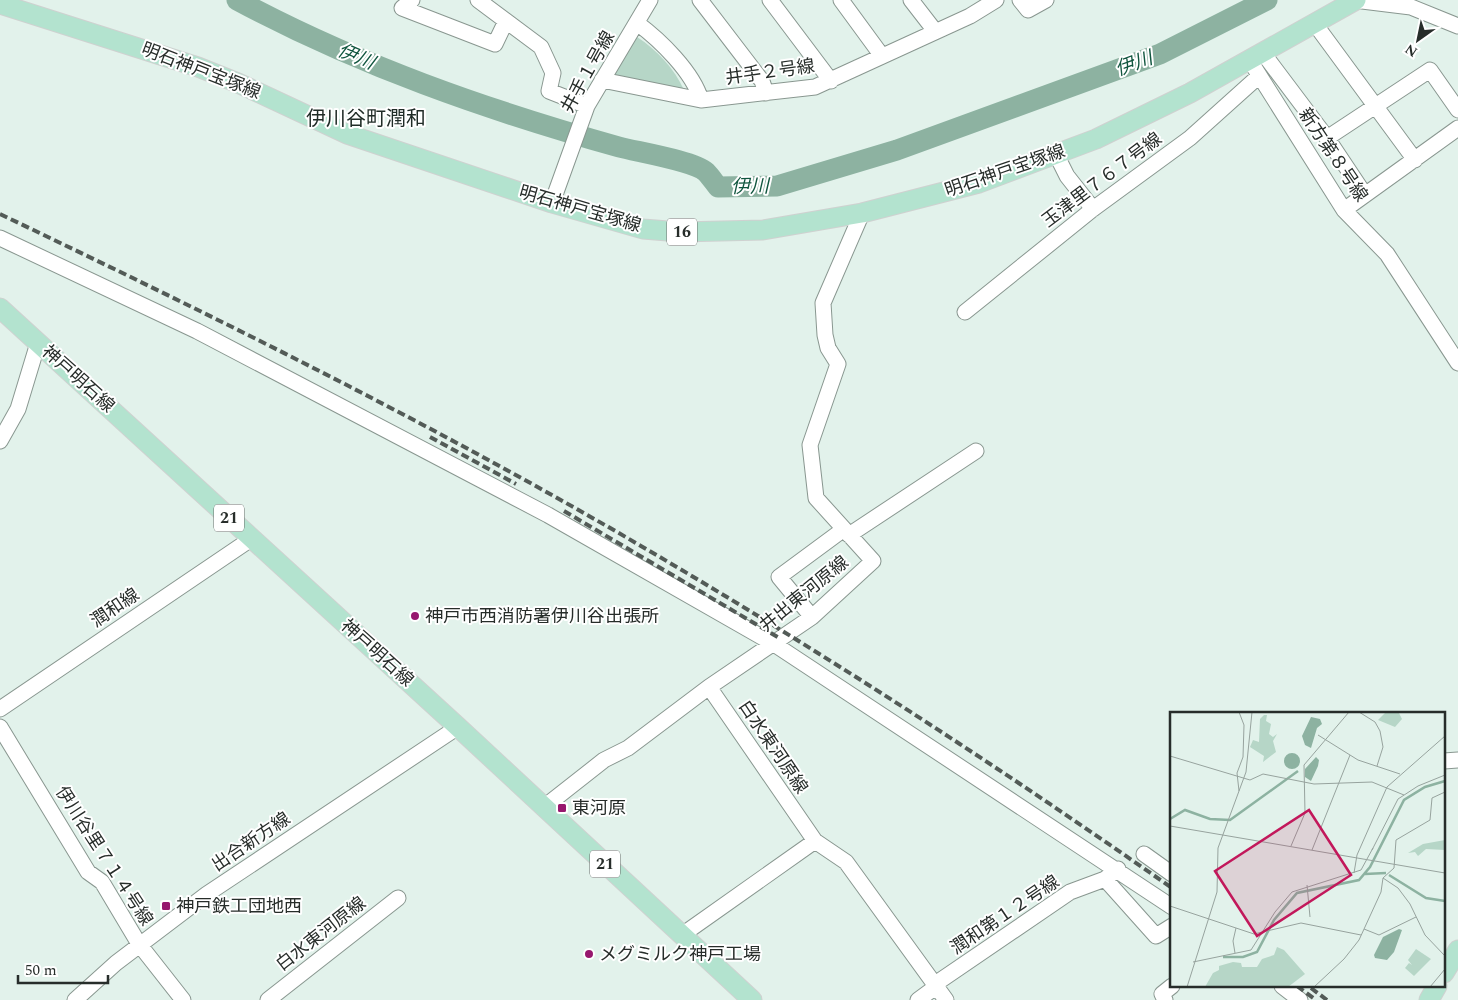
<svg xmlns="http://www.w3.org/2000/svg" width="1458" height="1000" viewBox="0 0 1458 1000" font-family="Spectral,'Noto Sans JP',serif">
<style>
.green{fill:#b6d6c7}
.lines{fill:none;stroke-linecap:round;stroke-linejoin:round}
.river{stroke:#8db2a1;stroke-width:21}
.minor-casing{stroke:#899790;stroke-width:17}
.major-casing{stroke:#cfd1d0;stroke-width:21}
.minor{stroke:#fff;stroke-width:15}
.major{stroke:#b3e3cf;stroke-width:19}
.rail{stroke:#535b57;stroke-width:4;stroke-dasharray:8 4;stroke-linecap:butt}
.poi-dot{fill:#97176e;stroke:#fff;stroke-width:2}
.labels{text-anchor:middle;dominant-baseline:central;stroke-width:4;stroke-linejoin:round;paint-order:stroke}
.shield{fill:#fff;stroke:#686c6a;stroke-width:1}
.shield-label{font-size:16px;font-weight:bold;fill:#272d2a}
.street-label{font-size:18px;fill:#272d2a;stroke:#fff}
.poi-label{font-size:18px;fill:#272d2a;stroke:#fff;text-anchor:start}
.water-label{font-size:19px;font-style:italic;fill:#10553e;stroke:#fff}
.quarter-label{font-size:20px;fill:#202c27;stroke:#fff}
.inset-river{fill:none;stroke:#8db2a1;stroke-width:2.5}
.inset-road{fill:none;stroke:#97a39e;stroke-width:1}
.view{fill:#c2185b;fill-opacity:0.15;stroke:#c2185b;stroke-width:2.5}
.inset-edge{fill:none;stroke:#272d2a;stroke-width:2.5}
</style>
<rect width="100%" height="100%" fill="#e2f2eb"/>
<path class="green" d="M637,37C657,50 674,68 684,90L616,77L613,74Z"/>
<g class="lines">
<path class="river" d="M237,0C358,65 487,110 619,147C638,152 694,161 706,172C710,176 714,182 718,187L777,186L897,150L1160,54L1267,0"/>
<defs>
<path id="minor" d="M412,0L402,8L495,44L506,21
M478,0L541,47L553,73L549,91L587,106
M700,0L762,81L766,93
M770,0L831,81
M841,0L882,56
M911,0L935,31
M1020,0L1028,10L1046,0
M1354,0L1411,7L1458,26
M637,23C660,40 693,72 701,100
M1315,24L1415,160
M1263,53L1327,138L1365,195
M1254,67L1344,210L1387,254L1458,363
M602,80L701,100L815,87L970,16L996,0
M1327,138L1430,70L1458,110
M1056,154L1067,176L1093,209
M552,203L587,106L650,0
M1344,210L1458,128
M0,238L197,331L548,515L774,644L1172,907
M965,312L1093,209L1190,138L1259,76
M0,441L18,409L38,343
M849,535L976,451
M812,617L779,577L844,529
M709,687L812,617L873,561L816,498L810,445L838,364L828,348L825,335L823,303L862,213
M0,709L251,539
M0,727L88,872L102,882L139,944L183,1000
M1444,761L1458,760
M543,808L604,760L628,748L709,687L815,841L846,862L946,1000
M1144,854L1172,874
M1105,879L1156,936L1172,926
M682,935L815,841
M1282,986L1300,1000
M75,1000L116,963L207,894L458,727
M268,1000L398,898
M918,1000L937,986L941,980L1070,892L1105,879L1118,869
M1165,1000L1162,994L1172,986"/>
<path id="major" d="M0,4L198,67L238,83L347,134L552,203L643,229L680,232L763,230L862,213L979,183L1096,139L1190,93L1356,0
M0,308L458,727L752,1000
M1444,973L1458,950
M1429,1000L1437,986"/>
</defs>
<use href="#minor" class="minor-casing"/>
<use href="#major" class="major-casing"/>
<use href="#minor" class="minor"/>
<use href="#major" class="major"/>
<path class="rail" d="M0,214C209,314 416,416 617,532C807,642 992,762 1172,888
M430,437L516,484
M564,511L781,639
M1297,986L1316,1000
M1311,988L1327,1000"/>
</g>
<g class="poi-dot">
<circle cx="415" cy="616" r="5"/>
<rect x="557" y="803" width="10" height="10" rx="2.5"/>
<rect x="161" y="901" width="10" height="10" rx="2.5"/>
<circle cx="589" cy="954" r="5"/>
</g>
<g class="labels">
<g class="shield">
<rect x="667" y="218.5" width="30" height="27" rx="4"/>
<rect x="214" y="504.5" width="30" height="27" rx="4"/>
<rect x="590" y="850.5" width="30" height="27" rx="4"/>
</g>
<g class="shield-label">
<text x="682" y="232">16</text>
<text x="229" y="518">21</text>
<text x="605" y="864">21</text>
</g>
<g class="street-label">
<text transform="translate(201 71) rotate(21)">明石神戸宝塚線</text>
<text transform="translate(588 72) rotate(-61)">井手１号線</text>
<text transform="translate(770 72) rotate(-8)">井手２号線</text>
<text transform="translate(1333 155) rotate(56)">新方第８号線</text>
<text transform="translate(1005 171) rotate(-19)">明石神戸宝塚線</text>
<text transform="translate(1102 180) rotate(-37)">玉津里７６７号線</text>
<text transform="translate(580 209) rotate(16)">明石神戸宝塚線</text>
<text transform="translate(78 379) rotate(42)">神戸明石線</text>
<text transform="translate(804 594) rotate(-39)">井出東河原線</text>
<text transform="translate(115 608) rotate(-34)">潤和線</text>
<text transform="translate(377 653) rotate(42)">神戸明石線</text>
<text transform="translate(773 747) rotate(56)">白水東河原線</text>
<text transform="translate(251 842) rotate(-34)">出合新方線</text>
<text transform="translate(104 856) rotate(57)">伊川谷里７１４号線</text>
<text transform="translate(1005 915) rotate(-34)">潤和第１２号線</text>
<text transform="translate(321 934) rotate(-38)">白水東河原線</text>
</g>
<g class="poi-label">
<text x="425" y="616">神戸市西消防署伊川谷出張所</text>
<text x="572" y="808">東河原</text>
<text x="176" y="906">神戸鉄工団地西</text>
<text x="599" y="954">メグミルク神戸工場</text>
</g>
<g class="water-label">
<text transform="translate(356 57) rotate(23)">伊川</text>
<text transform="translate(1134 64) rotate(-20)">伊川</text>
<text transform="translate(750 187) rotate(-1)">伊川</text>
</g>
<g class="quarter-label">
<text x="366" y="119">伊川谷町潤和</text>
</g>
</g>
<g transform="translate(1170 712)">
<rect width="275" height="275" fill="#e2f2eb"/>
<path d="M216,0L229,1L232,7L225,15L208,8ZM94,3H97L96,9L101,12L99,22L103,25L107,22L103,29L106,40L93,50L94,44L80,35L83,28L89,30L90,7ZM275,128V138L256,137L248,144L245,140L238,141L253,132ZM107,235L114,238L135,262L118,275H35L43,261L49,258V254L63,250L71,251L72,255H87L92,247L104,243ZM246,237L261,247L244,264L235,256L239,251L242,253L238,248Z" fill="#b6d6c7"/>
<path d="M141,5L150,7L152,12L147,16L141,36L135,33L132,24ZM114 49a8 8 0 1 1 16 0a8 8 0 1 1-16 0ZM146,45L149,48L148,54L141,69L135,65V57ZM229,217L232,218L224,240L217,248L205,246L204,243L213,225Z" fill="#8db2a1"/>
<path class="inset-river" d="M0,107L15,98L40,107L60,108L128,59M195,162L216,161M219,163L256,186L275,189M53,245H73L87,240L104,208L127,181L189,168L200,155L234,88L255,75L275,69"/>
<path class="inset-road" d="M189,0L205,10L210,19L213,35L207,54M148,23L188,48L230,62M0,44L80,68L93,62L144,72L202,70L234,83M69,79L67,61L73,45L74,13L69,0M0,114L275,161M121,134L135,101L134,53L179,0M142,138L180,43M202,138L228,87L248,74L275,63M184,161L187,143L217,75L275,24M213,166L228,176L240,192L255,223L275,244M137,173L140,205M0,194L84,222L131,211L191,223M194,217L209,223L246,205M65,241L63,229L66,216M23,250L81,238L105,200L122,180L191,158L203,136M17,275L47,180L48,136L76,60L82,0M144,275L174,247L189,228L211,180L213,166L224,156L226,128L260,108L262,86L275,80M260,275L275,257"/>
<path class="view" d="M139,98L181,163L87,224L45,159Z"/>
<rect width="275" height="275" class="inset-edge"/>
</g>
<g transform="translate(1418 40) rotate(213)" stroke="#ffffff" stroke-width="4" paint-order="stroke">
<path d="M0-4L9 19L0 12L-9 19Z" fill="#272d2a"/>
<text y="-8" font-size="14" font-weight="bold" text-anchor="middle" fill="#272d2a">N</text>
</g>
<path d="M18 975v8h90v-8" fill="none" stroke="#272d2a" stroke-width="2.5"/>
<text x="25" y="975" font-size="15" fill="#272d2a" stroke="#ffffff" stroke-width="4" paint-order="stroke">50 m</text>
</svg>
